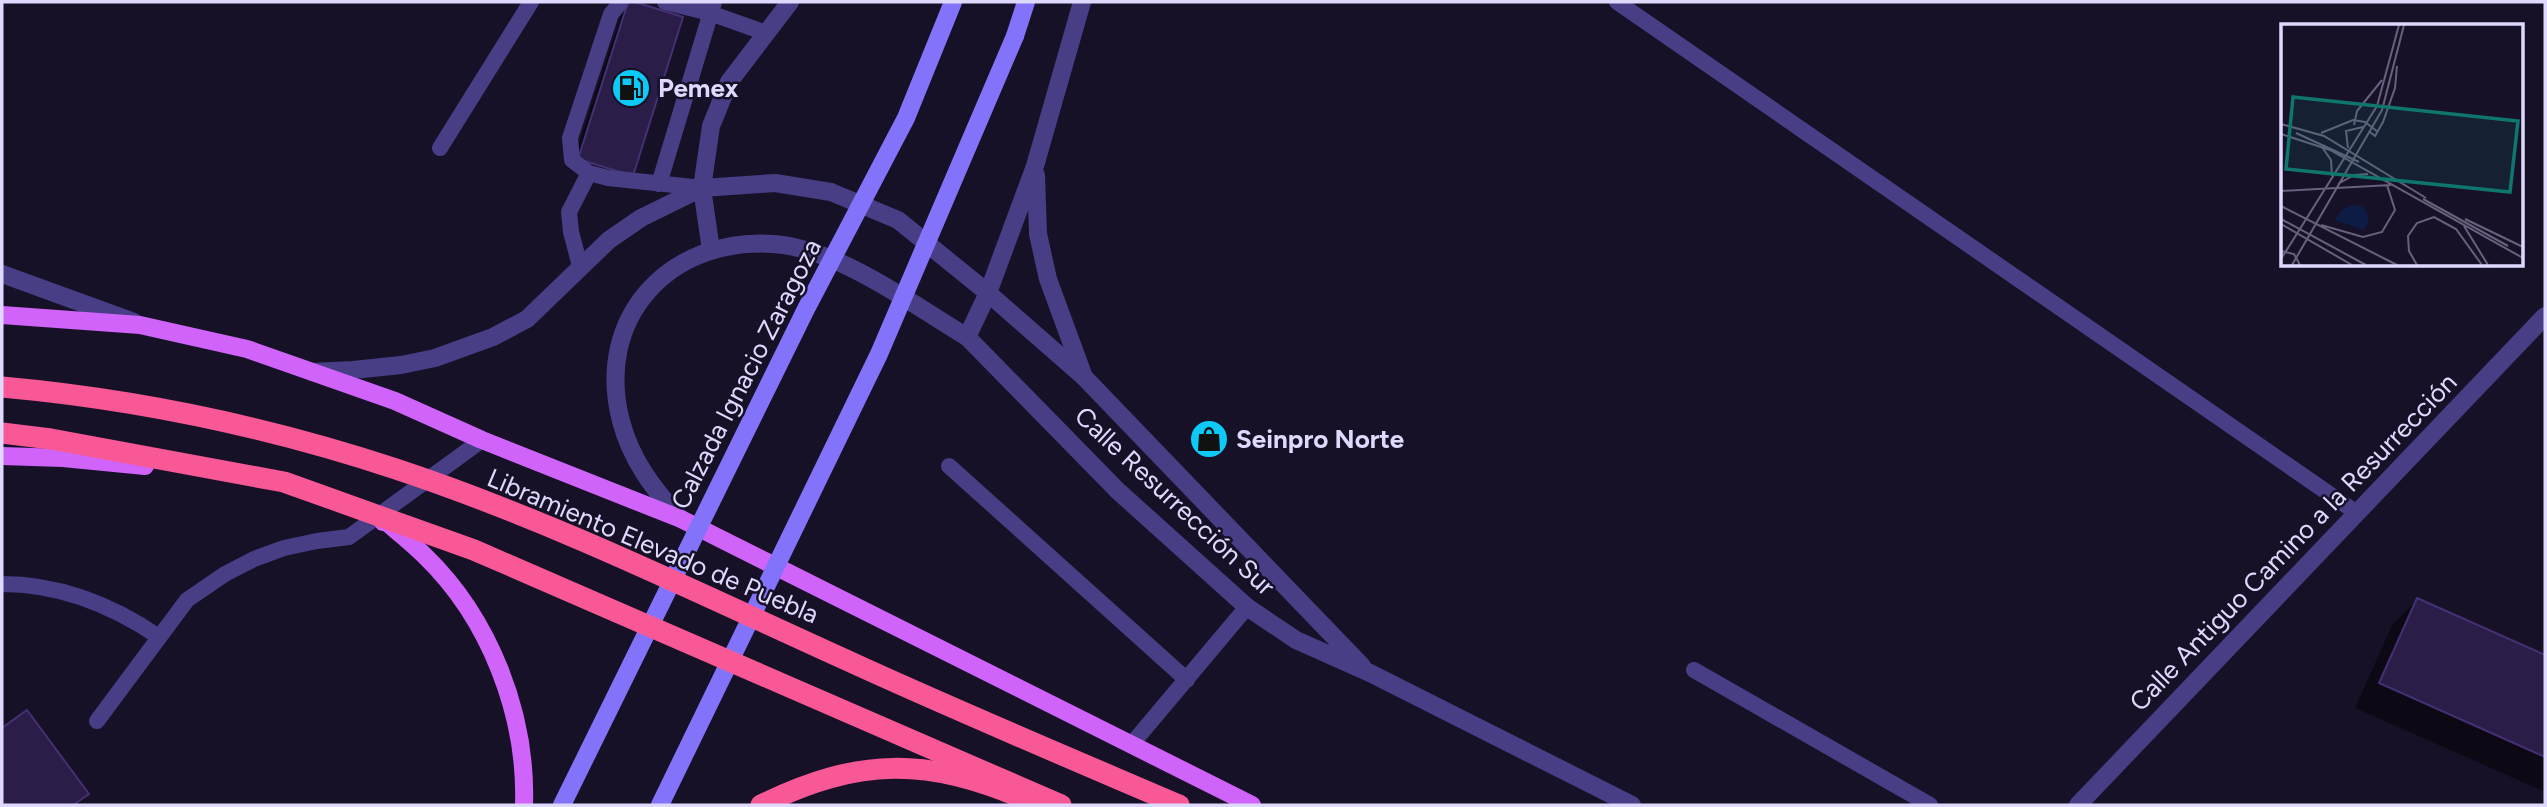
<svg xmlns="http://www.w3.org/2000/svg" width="2547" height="807" viewBox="0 0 2547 807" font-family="Figtree,sans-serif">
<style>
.shadow{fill:#0007}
.building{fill:#2a1d48;stroke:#443073;stroke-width:2}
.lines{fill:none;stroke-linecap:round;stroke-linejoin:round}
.service{stroke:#473e85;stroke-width:16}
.minor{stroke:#473e85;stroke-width:18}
.tertiary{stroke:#473e85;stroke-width:18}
.secondary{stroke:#8373fa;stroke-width:18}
.primary{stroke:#d064fa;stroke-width:18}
.motorway{stroke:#f95896;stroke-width:21}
.secondary-bridge{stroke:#8373fa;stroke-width:18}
.primary-bridge{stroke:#d064fa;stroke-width:18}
.motorway-bridge{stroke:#f95896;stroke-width:21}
.labels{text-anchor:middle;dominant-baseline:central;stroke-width:5;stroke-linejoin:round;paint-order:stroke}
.poi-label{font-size:26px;font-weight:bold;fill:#e0d9fe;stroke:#171128;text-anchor:start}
.street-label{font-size:26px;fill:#e0d9fe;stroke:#171128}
.inset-road{fill:none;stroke:#67617e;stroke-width:2}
.view{fill:#0f766e;fill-opacity:0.15;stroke:#0f766e;stroke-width:3.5}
.inset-edge{fill:none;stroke:#e0d9fe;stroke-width:3.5}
</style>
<rect width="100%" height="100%" fill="#171128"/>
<path class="shadow" d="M629,2L681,18L631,175L572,165L623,9Z
M2417,600L2545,657V792L2355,708L2392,625Z
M27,712L86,794L75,805H2V730Z"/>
<path class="building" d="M628,2H635L683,17L633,176L578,159Z
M2417,598L2545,655V757L2379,683Z
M27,710L89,794L73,805H2V728Z"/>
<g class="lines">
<path class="service" d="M621,2L611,14L570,138L572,160L589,173L608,178L702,188
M665,2L710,13L766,33
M1617,2L2357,513
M440,148L531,2
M659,184L714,2
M580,266L571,232L569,212L589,173
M949,466L1187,680
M2,584C60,584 112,605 159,637
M1694,670L1930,805
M97,721L187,600L225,574L254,559L284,548L317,541L349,537L482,440
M1131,745L1247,607"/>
<path class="minor" d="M2,274L134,322
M988,293L1084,377L1362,666
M967,337L1118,491L1247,607L1296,640L1370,673L1632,805
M2078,805L2545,316"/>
<path class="tertiary" d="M1036,175L1038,234L1048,279L1084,377
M711,250L702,188L711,126L729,82L790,2
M312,372L353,370L401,365L435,358L493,337L527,319L609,240L641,218L702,188L775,183L831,192L898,220L988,293
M681,519C654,490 631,460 621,421C594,318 669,237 773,244C837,248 912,304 967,337L988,293L1035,166L1082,2"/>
<path class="secondary" d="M1015,36L1026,2"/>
<path class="primary" d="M2,315L140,325L247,349L395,401L482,440L681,519L1252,805"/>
<path class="motorway" d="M761,805C860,757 926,757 1027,800"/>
<path class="secondary-bridge" d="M562,805L806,309L906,118L953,2
M660,805L879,354L1015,36"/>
<path class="primary-bridge" d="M2,456L63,458L145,466
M383,522L388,523C400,534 413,544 425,556C490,619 527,715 524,805"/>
<path class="motorway-bridge" d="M2,387C135,399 269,427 396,469C550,520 696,592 844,659C955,710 1067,757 1179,805
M2,433L51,439L284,482L474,550L1061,805"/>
</g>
<defs>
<symbol id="fuel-disc" viewBox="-11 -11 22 22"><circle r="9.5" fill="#0cc9f7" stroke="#171128"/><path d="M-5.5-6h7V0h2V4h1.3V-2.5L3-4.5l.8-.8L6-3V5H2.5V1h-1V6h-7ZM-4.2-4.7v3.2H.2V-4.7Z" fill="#111"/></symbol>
<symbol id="shop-disc" viewBox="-11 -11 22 22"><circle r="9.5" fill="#0cc9f7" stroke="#171128"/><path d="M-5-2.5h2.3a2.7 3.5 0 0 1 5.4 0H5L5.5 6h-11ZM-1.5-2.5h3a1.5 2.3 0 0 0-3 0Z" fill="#111"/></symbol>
</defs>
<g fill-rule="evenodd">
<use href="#fuel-disc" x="609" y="66" width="44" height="44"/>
<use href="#shop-disc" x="1187" y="417" width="44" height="44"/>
</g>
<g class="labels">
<g class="poi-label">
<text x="658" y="88">Pemex</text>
<text x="1236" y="439">Seinpro Norte</text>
</g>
<g class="street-label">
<text transform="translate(746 374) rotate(-63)">Calzada Ignacio Zaragoza</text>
<text transform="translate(1175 501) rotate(43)">Calle Resurrección Sur</text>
<text transform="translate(2293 542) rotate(-46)">Calle Antiguo Camino a la Resurrección</text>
<text transform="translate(653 546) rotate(23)">Libramiento Elevado de Puebla</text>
</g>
</g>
<g transform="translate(2281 24)">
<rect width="242" height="242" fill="#171128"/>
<path d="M77,180L85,186L88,198L82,206L54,196L62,185Z" fill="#0c1c45"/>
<path class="inset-road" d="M0,100L43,112L145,174M73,101L76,87L101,56M89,108L94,112L102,98L114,64L116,42M15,109L78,138M40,109L72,96L84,98L97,108M0,110L49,126L242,234M41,123L50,136L51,152M67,124L65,107L82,103M57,160L73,151L87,150M0,167L110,161M142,175L227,222M0,182L116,241M0,195L85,241M184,195L242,223M0,200L71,241M40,201L82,213L101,208L114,186L106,161M183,202L207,241M0,227L13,230L19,241M0,235L96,82L118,1M11,241L101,86L123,1M136,241L128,227L127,212L136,199L153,193L175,205L201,241"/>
<path class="view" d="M12,73L237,97L229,168L5,145Z"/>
<rect width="242" height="242" class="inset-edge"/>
</g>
<rect width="2547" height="807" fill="none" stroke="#e0d9fe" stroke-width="7"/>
</svg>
